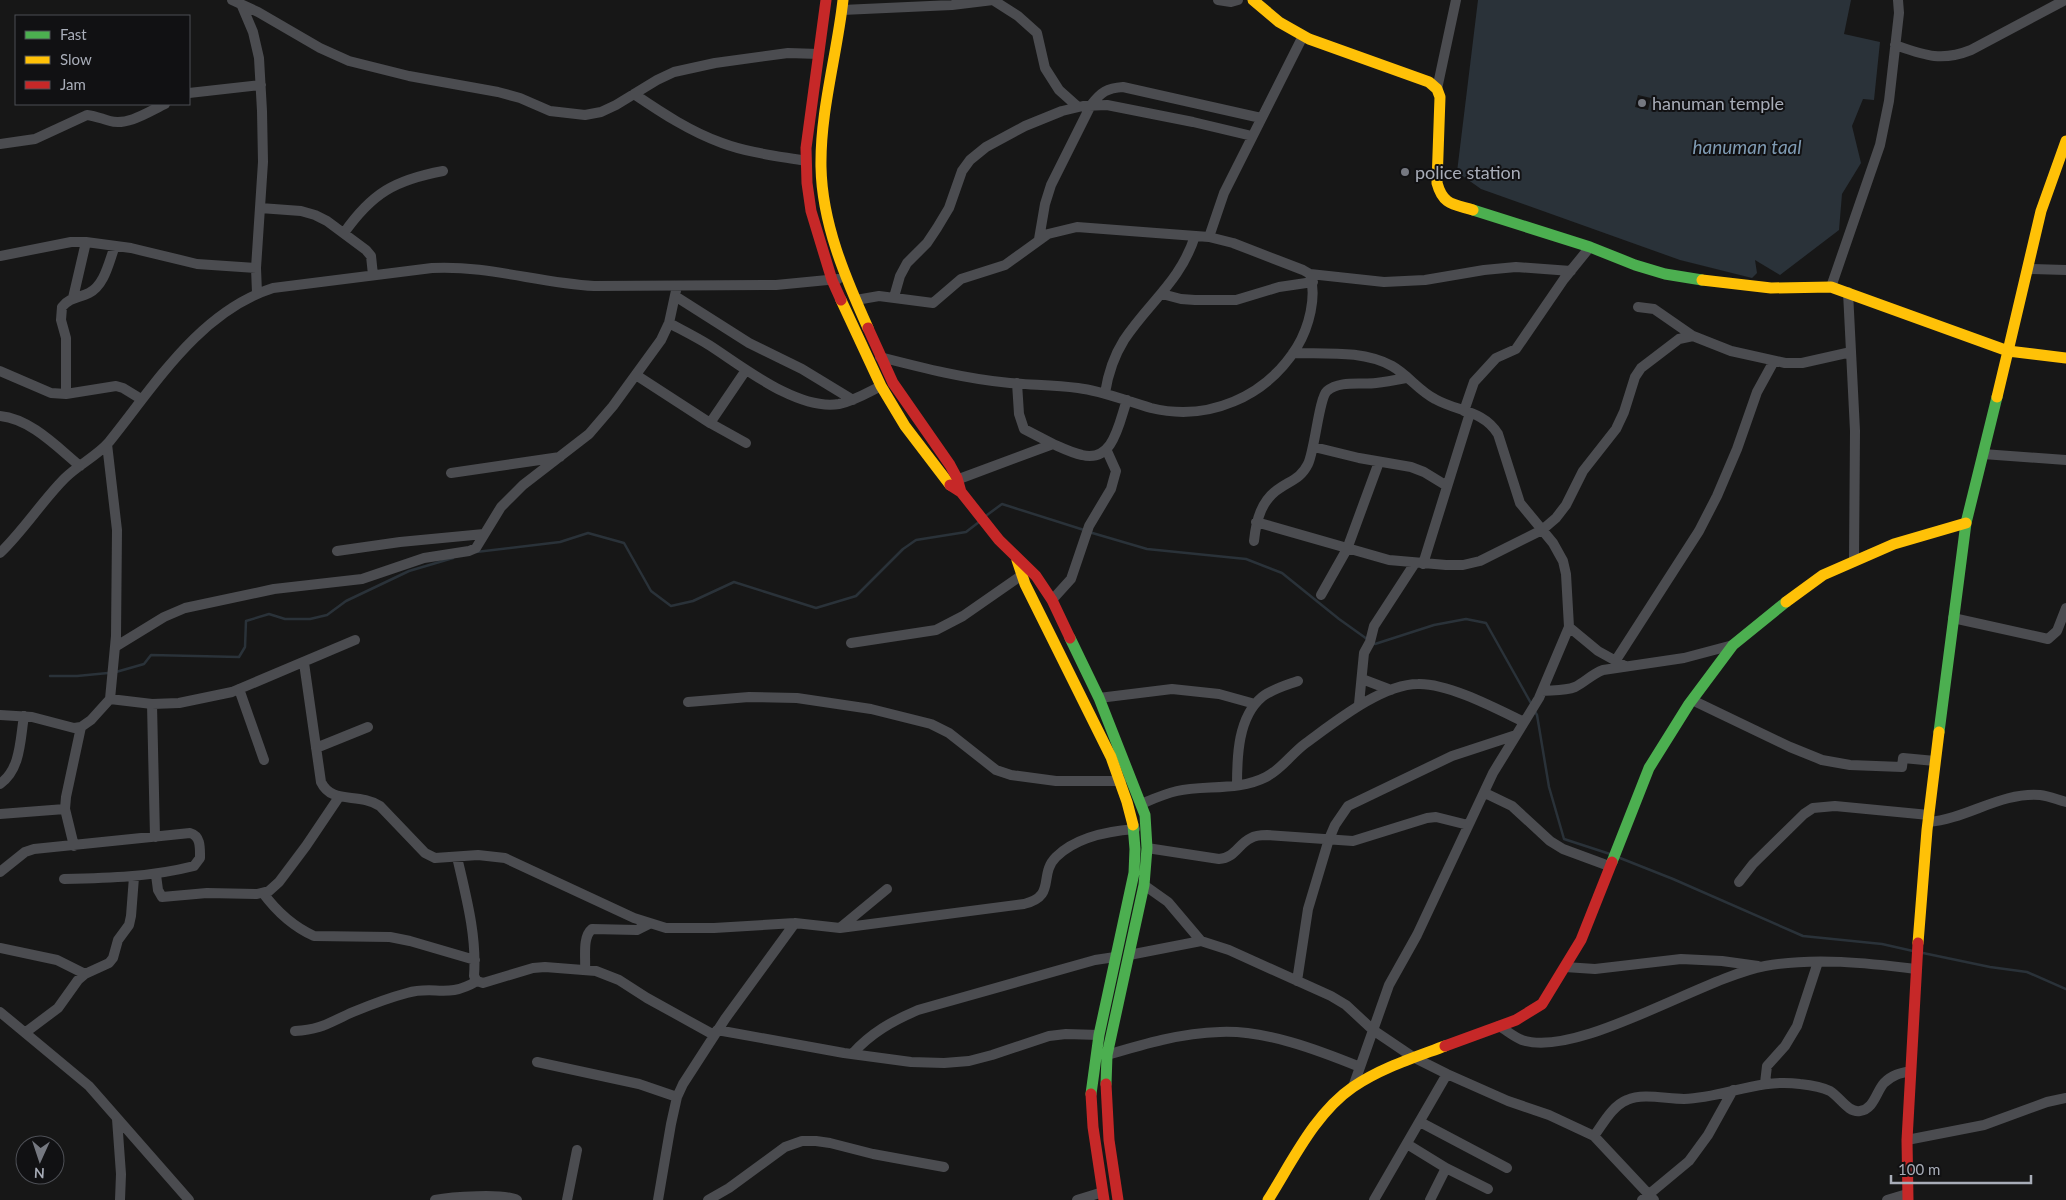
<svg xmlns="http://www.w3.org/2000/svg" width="2066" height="1200" viewBox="0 0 2066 1200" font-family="Lato,sans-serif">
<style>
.water{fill:#2a3239;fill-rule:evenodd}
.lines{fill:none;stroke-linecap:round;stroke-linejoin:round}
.stream{stroke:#2a3239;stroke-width:2.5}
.street{stroke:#4b4c50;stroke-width:10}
.fast{stroke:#4caf50;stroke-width:11}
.slow{stroke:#ffc107;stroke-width:11}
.jam{stroke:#c62828;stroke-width:11}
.poi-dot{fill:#757880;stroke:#111113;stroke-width:2}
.labels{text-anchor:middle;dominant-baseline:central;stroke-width:4;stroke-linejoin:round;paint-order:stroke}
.poi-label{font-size:18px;fill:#a8adb8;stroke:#111113;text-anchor:start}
.water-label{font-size:19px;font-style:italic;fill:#7f9bb3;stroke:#111113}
</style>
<rect width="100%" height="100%" fill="#171717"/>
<path class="water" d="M1478,0H1851L1844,34L1880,42L1874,100L1863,99L1852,126L1861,163L1842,194L1839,230L1780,275L1755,260L1757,273L1752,278L1680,260L1481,189L1457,172ZM1638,95L1651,98L1648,110L1635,107Z"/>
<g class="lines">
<path class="stream" d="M987,515L1002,504L1084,530
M1089,532L1147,549L1246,559L1282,573L1339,619L1367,639
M476,552L560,542L588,533L624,543L651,591L671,606L693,601L734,582L816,608L856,596L903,549L916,540L966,532L979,522
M1372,642L1375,644L1434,625L1466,619L1486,623L1532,705
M116,672L144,664L151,655L239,657L245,647L246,621L269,614L285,619H310L327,615L346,601L409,571L453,558
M50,676H77L108,673
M1534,710L1537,715L1549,787L1564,839L1610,854
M1620,858L1673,879L1803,936L1882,944L1913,951
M1923,953L1990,967L2027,972L2066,989"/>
<path class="street" d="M232,0L258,12L320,48L349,61L409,76L498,92L520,98L550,111L585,115L601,112L616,105L657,80L674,72L715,63L788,53L819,54
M993,0L1018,16L1037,33L1045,68L1059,90L1078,107
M1218,0L1231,2L1238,0
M242,6L253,32L259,58L262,111L263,162L256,268L257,293
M842,10L952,5L993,0
M1895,45C1924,55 1941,62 1971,50L2065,0
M1437,89L1456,0
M189,93L261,85
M634,94C662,113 691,132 722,143C749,153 778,156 806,161
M0,144L35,139L87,115C96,116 102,119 110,121C128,126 150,111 165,104
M260,208L301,211L315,215L327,221L366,250L371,256L373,275
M344,233C372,193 395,180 443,171
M1209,237L1224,193L1303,36
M1039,239L1045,204L1051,185L1091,105C1101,92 1107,88 1123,87L1261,118
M0,256L71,242H86L131,248L197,264L256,268
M2028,269L2066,270
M1310,274L1384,282L1425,280L1484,270L1516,267L1571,271
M1831,287L1880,145L1889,101L1899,13L1898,0
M1848,292L1855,431L1854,560
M1162,294L1181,299L1195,300H1236L1279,287L1313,282
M675,296L749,343L802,369L853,400
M894,297L900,276L907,263L927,243L937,228L949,208L962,171L970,160L986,147L1025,126L1062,111L1083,106L1107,105L1193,122L1252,136
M73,298L86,242
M856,300L879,296L933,303L961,279L1005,265L1048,234L1077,227L1209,237L1233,243L1303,270L1310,274C1317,297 1309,327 1297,347C1266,397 1208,422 1151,408C1126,401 1103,391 1078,388C1055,385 1033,385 1010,383C966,379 923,368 880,357
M1638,307L1654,309L1693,336
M669,323C682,330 696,337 709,345C742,366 797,411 839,404C854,401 867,393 881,386
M1293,353C1326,354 1363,350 1392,366C1408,375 1419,391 1435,399C1458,412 1483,410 1498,434L1520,503L1553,543L1563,561L1566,574L1569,627L1598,651L1625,666
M0,371L51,393L66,394L116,386L123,388L141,399
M636,375L710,423L746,443
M1017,383L1019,414L1024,429L1053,444
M1105,393C1108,374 1114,356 1124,340C1150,301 1180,282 1195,236
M66,394V338L61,320L62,307C70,297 79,298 89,293C105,285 109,261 115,246
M1464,411L1474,382L1496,358L1516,349L1564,279L1590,247
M0,416C31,419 57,447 80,466
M710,423L746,370
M107,444L117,530L116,636L110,699
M1314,447L1359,458L1411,467L1424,472L1447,486
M1983,454L2066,460
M451,473L560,457
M959,479L1053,444C1062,448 1072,453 1082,455C1114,463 1119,422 1127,400
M1256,522L1389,560L1446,565H1463L1480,561L1542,530L1556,518L1566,505L1583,471L1616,429L1624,412L1635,377L1641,368L1679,339L1693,336L1731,351L1785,363H1802L1851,352
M1254,541C1256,521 1261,500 1280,488C1292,480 1301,478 1308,464C1315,449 1319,398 1327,391C1340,380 1361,385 1376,383C1386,382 1396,380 1406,378
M337,551L400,542L484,534
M0,553C24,530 42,501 65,478C78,465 97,456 109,442C155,385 199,312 273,288L432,268C487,265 539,283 594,286L776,285L838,279
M1423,564L1470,413
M1321,595L1347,549L1379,462
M1052,600L1071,579L1089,526L1111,489L1116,471L1107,451
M1953,618L2048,639L2057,631L2066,608
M851,643L936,630L963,616L1022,575
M115,647L164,617L185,608L274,589L362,579L424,558L469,551L476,548L501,507L523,485L589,434L613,406L661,340L669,323L677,286
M1616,660L1699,531L1717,496L1737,449L1757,392L1774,361
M304,663L321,782C332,805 358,792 380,806L425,853L435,858L478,855L505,858L634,918L666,928H714L795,923L840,928L1024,904C1057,896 1038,875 1056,857C1075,838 1108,831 1135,829
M1362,679L1391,690
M239,689L264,760
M1542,691C1553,690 1565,691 1575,687C1585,682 1592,674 1603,670L1684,658L1733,645
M1099,698L1172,689L1219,694L1255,704
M1692,700L1790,747L1822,760L1850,765L1902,767L1903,758L1935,761
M688,702L749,697L797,698L871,709L931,724L949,733L996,770L1011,775L1056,781H1121
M152,704L155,837
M1359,704L1364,653L1370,642L1374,626L1415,563
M0,715L32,717L74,728L81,727L91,720L110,699L152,704L179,703L232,692L355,640
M316,748L368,727
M0,784C21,769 20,740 24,716
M1237,785C1237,756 1238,717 1262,697C1272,689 1287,685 1298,681
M1485,793L1512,806L1550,841L1563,849L1609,866
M1141,804C1153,799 1164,794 1177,791C1205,785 1239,791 1266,777C1282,769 1292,753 1306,743C1335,722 1382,684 1418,684C1448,683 1497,709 1524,722
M0,814L65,809
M1928,822C1967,819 2000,792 2040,795C2049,796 2058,800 2066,802
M74,846L65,809L66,797L81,727
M1147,848L1219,859C1235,858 1238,844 1251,838C1256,835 1262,835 1267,835L1353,841L1427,818L1436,817L1468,825
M457,857C466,896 477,936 474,976L477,981L483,983L533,968L545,967L596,971L619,980L647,998L714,1035
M0,872L25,852L34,849L190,833C201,836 200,848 200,858L194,866C151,877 109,878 64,879
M156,875L158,890L162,897L207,893L257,894L269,891L279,882L306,846L339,797
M1739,882L1753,864L1804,814L1813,808L1835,806L1929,815
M1144,885L1168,902L1201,941
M263,893C277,912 292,926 314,936L390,937L410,941L475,960
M841,927L887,889
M0,948L57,960L85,974
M1129,955L1201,941L1229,950L1331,996L1346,1005L1373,1030L1413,1057L1447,1074L1508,1101L1549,1115L1594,1136L1654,1200
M1565,967L1595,969L1681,959L1722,961L1758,966
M585,970C586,958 582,937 592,929L637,930L649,924
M1297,981L1308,909L1329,839L1335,825L1348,806L1452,756L1516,735
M0,1012L89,1086L189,1200
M1499,1026C1506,1030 1514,1037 1522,1040C1577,1059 1704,977 1765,966C1814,957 1868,963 1916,969
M717,1030L844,1053L911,1062L944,1063L969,1061L992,1055L1049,1036L1066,1034L1099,1035
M295,1031C321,1030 330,1022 353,1012C370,1005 388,998 407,993C435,985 447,999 477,981
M26,1032L58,1008L78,980L85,974L109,963L113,958L118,940L129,925L131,916L134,877
M852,1054C871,1033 892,1021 918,1010L1095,960L1115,957
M1107,1055C1144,1044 1181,1033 1220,1032C1266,1030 1318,1050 1360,1067
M537,1062L639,1084L677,1097
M1765,1083L1767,1066L1785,1046L1797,1026L1818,962
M1353,1087L1389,985L1417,935L1493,773L1539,698L1569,627
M117,1119L121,1174L120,1200
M1420,1122L1507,1168
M1594,1136C1603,1124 1612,1106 1627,1100C1643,1093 1666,1099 1684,1099C1724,1098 1758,1078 1800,1084C1809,1085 1822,1087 1830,1091C1840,1097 1848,1113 1860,1111C1874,1109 1876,1092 1884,1083C1892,1075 1900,1073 1911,1071
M1907,1140L1984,1125L2047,1102L2066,1098
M1407,1144L1446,1168L1488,1189
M435,1200C450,1197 505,1193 517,1200
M567,1200L577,1150
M658,1200L671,1124L677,1097L683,1084L725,1019L795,923
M708,1200L729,1188L785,1147L802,1141H816L830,1143L873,1154L944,1167
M1077,1200L1103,1192
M1374,1200L1447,1074
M1430,1200L1446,1168
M1642,1200L1689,1161L1708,1135L1733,1090
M1887,1200L1907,1194"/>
<path class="fast" d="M1473,210L1590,247L1635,265L1665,274L1702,280
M1070,638L1099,698L1145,815L1147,848L1144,885L1107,1055L1106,1084
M1939,732L1966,523L1997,397
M1612,862L1649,768L1689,704L1733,645L1786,602
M1091,1094L1099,1035L1134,873L1135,849L1133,825"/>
<path class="slow" d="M843,0C837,55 820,111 821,167C822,223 845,277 868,328
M1253,0L1279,22L1309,39L1429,82L1437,89L1440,97L1437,183C1443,205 1453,204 1473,210
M2066,141L2041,211L2008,351L2066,358
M1702,280L1771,288L1831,287L2008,351L1997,397
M841,300L881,386L905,426L950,485
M1017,560L1025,584L1111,757L1127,802L1133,825
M1786,602L1823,575L1894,544L1966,523
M1918,943L1927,830L1939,732
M1268,1200C1292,1162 1315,1113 1353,1087C1381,1068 1413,1058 1445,1046"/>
<path class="jam" d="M826,0L806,148L807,183L811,211L832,280L841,300
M868,328L893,383L950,465L957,478L961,492
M950,485L961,492L999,540L1036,576L1052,600L1070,638
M1445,1046L1516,1020L1542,1004L1581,940L1612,862
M1106,1084L1109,1140L1118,1200
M1091,1094L1093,1127L1104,1200
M1908,1200L1907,1140L1918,943"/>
</g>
<g class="poi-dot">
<circle cx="1642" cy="103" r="5"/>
<circle cx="1405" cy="172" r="5"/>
</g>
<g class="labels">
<g class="poi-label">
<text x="1652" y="103">hanuman temple</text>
<text x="1415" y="172">police station</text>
</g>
<g class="water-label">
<text x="1747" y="146">hanuman taal</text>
</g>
</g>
<rect x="15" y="15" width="175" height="90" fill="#111113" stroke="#4d4f55"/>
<rect x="25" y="31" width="25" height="8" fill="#4caf50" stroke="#4d4f55"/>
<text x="60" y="40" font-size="15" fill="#a8adb8">Fast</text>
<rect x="25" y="56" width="25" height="8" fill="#ffc107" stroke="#4d4f55"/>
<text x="60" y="65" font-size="15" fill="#a8adb8">Slow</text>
<rect x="25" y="81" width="25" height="8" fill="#c62828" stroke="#4d4f55"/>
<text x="60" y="90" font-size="15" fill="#a8adb8">Jam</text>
<g transform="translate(40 1160) rotate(183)"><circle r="24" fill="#111113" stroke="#4d4f55"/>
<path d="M0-4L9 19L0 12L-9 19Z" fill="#757880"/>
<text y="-8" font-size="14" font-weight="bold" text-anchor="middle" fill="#a8adb8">N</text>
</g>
<path d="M1891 1175v8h140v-8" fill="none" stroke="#a8adb8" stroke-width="2.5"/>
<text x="1898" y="1175" font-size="15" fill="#a8adb8" stroke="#111113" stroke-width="4" paint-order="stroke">100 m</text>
</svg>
